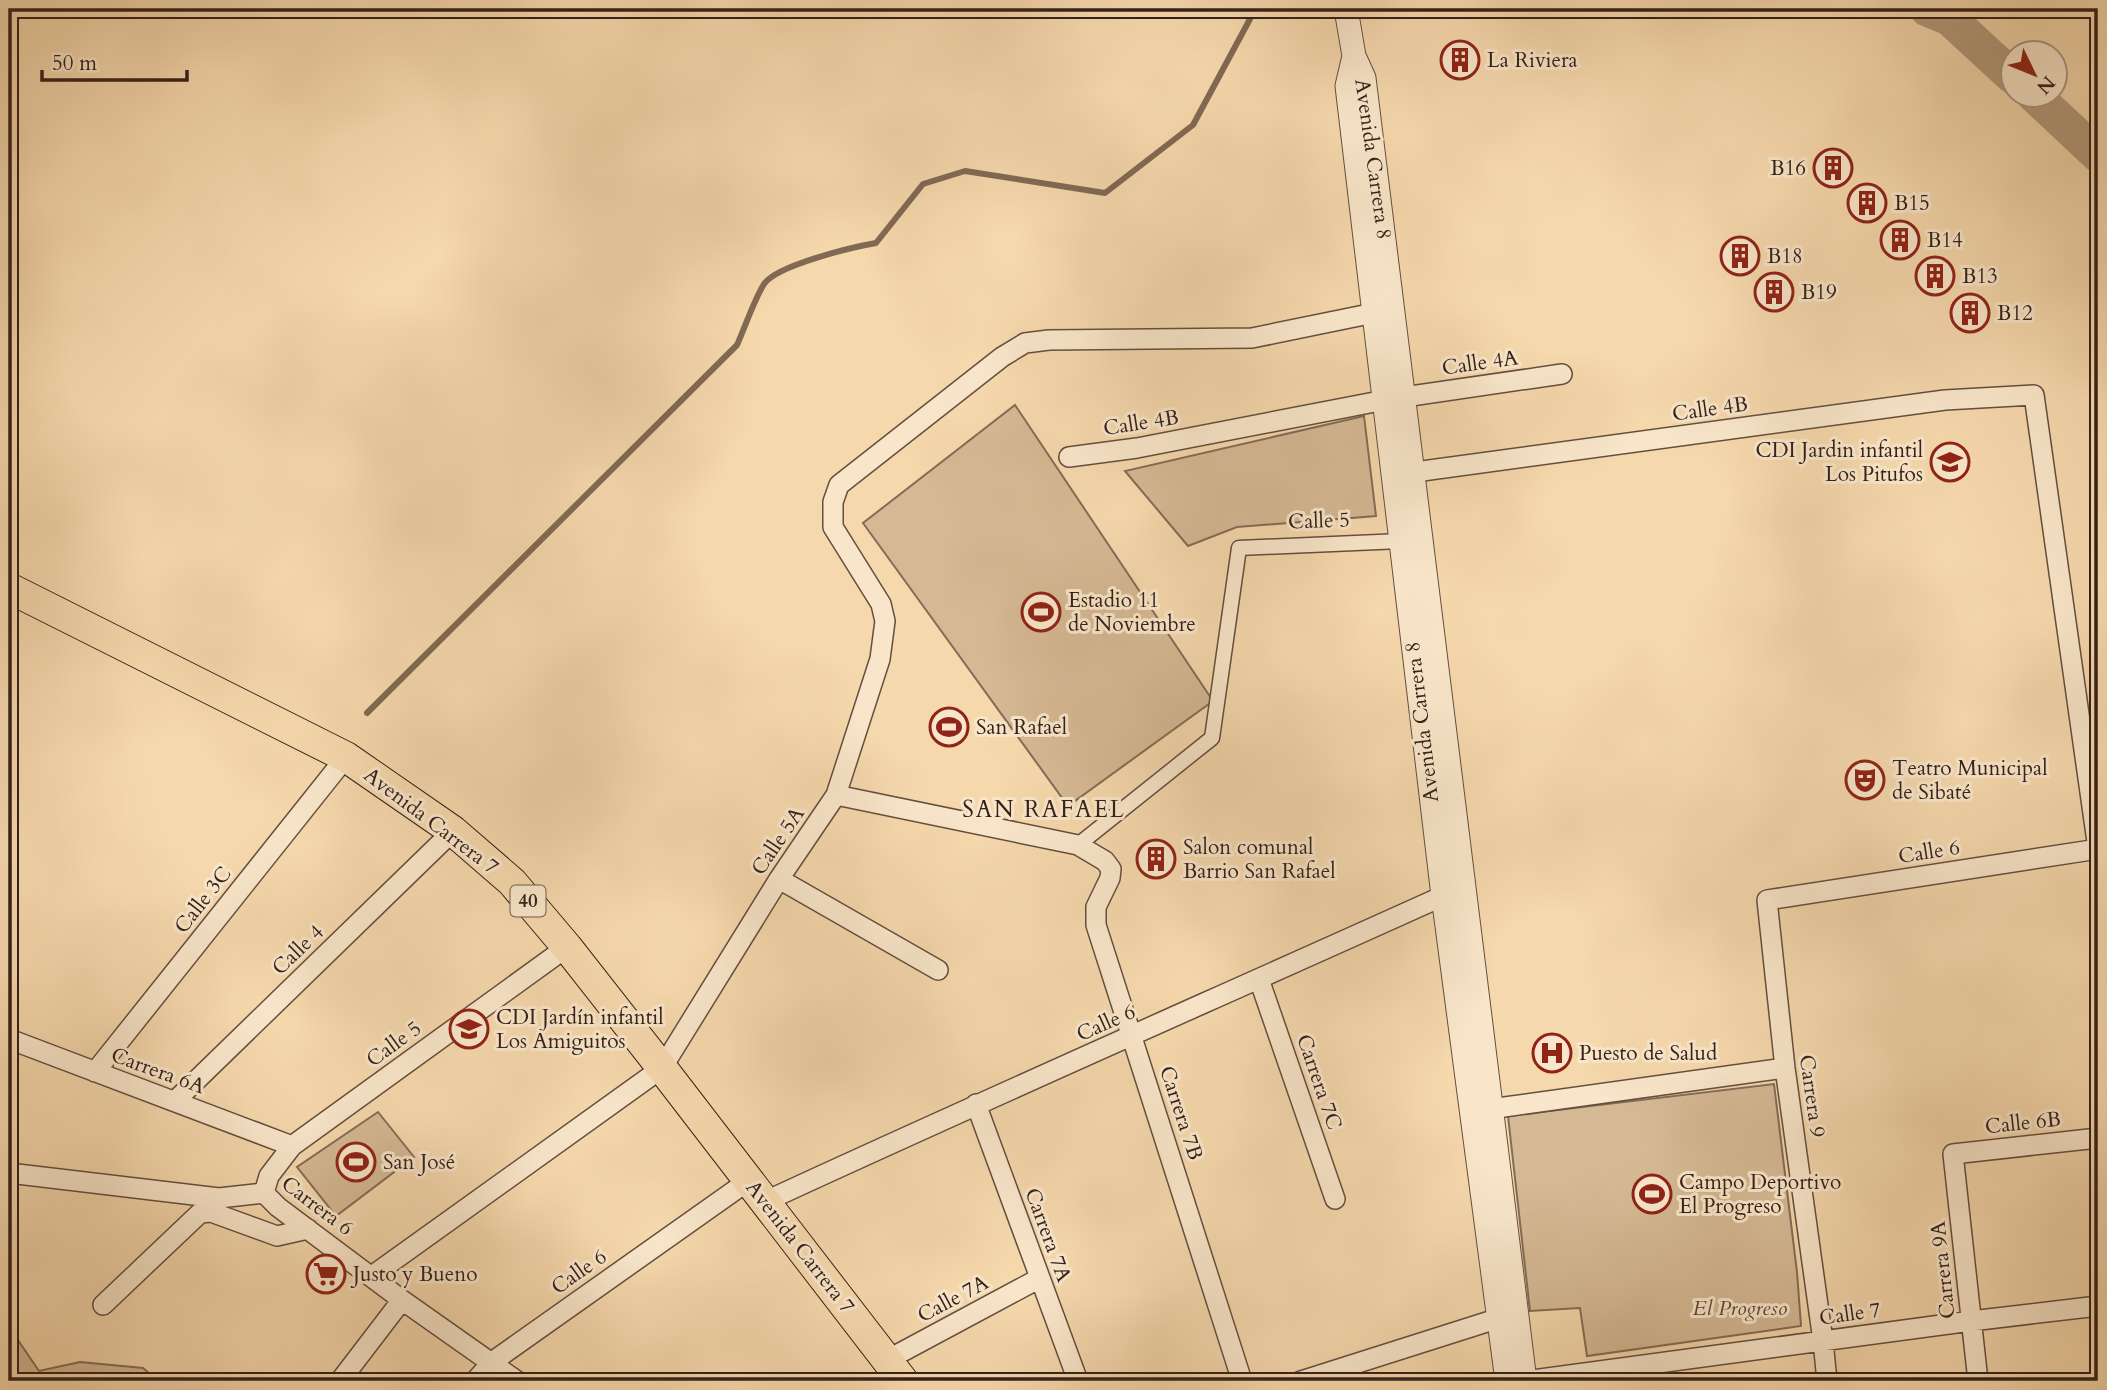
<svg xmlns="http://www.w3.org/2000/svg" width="2107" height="1390" viewBox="0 0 2107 1390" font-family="Cardo,serif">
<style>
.green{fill:#d5b994;stroke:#846c56;stroke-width:2}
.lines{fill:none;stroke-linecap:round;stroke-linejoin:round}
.stream{stroke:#816954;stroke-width:6}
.river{stroke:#b4997b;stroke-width:35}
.pedestrian-casing{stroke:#644e3e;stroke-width:17}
.minor-casing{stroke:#644e3e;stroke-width:22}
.tertiary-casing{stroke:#644e3e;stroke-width:25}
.primary-casing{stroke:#342019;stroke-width:32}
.pedestrian{stroke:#f9e6ca;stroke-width:14}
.minor{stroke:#f9e6ca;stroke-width:19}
.tertiary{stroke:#f9e6ca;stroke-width:23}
.primary{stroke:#f6d8ad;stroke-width:30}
.labels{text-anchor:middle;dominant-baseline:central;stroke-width:6;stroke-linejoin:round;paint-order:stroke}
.shield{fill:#f9e6ca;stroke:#6f5b4e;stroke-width:2}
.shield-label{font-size:19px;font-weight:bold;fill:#342019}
.poi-label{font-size:21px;fill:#342019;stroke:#f9e6ca;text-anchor:start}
.street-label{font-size:21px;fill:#342019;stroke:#f9e6ca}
.park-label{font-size:21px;font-style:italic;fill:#5c4638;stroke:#f9e6ca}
.neighbourhood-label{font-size:23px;letter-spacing:2px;fill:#342019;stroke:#f9e6ca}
</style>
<rect width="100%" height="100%" fill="#f6d8ad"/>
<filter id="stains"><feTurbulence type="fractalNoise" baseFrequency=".00286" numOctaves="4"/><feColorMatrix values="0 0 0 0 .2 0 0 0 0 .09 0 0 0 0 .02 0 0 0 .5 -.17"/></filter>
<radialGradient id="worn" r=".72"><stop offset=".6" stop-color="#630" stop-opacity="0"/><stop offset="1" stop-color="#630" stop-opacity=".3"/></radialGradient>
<path class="green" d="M1015,405L1213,701L1068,806L863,523Z
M1364,416L1376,516L1237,527L1188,546L1125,471Z
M1774,1084L1797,1272L1801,1326L1587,1356L1580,1308L1530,1311L1508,1116Z
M378,1112L414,1157L336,1216L297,1167Z
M9,1327L39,1371L80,1362L143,1368L158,1381H9Z"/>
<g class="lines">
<path class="stream" d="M367,713L737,345C745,327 754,300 764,284C777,265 853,247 876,243L923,184L965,171L1105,193L1193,125L1250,19L1247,9"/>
<path class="river" d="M1927,9L1949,18L2012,76
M2033,94L2098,155"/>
<defs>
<path id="pedestrian" d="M1078,845L1212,738L1239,548L1401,541"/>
<path id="minor" d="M1404,397L1562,374
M1069,457L1137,448L1385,400
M1400,474L1945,400L2034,395L2098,849
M836,795L1078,845L1105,861L1111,869L1110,878L1096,907V925L1242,1381
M779,879L938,970
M1259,979L1335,1199
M9,1039L292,1146
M95,1072L346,757
M175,1101L453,831
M976,1104L1078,1381
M1490,1109L1785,1068
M9,1173L219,1198L264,1193
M264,1193L269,1176L292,1146L567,947
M264,1193L278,1207L402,1300L517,1381
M766,1201C991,1097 1217,998 1443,896L1455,893
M372,1276L662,1068L779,879L836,795L880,659L885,621L881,604L833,527V502L839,485L1002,357L1025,343L1049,340L1252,338L1374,313
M103,1305L200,1213L211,1212L277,1236L308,1229
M887,1360L1040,1278
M340,1381L402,1300
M475,1381L492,1362L748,1181
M1301,1381L1512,1314
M1525,1381L1971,1321L2098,1306
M1827,1381L1823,1341L1785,1068L1767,900L2098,849
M1978,1381L1953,1154L2098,1138"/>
<path id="tertiary" d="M1346,9L1354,56L1364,78L1525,1381
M1354,56L1347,86L1443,896L1507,1381"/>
<path id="primary" d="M9,588L346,757L453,831L512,882L567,947L662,1068L903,1381"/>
</defs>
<use href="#pedestrian" class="pedestrian-casing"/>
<use href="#minor" class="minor-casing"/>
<use href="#tertiary" class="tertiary-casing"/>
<use href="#primary" class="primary-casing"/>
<use href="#pedestrian" class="pedestrian"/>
<use href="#minor" class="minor"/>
<use href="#tertiary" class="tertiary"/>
<use href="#primary" class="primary"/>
</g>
<defs>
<symbol id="building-ring" viewBox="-11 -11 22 22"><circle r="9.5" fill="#f9e6ca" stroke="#8f2418" stroke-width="1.5"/><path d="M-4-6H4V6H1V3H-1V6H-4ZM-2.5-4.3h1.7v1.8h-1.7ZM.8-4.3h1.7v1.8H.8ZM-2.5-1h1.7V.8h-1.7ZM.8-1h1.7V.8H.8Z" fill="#8f2418"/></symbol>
<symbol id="school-ring" viewBox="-11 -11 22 22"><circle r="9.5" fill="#f9e6ca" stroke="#8f2418" stroke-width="1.5"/><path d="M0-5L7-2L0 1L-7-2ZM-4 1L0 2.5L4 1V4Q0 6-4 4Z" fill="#8f2418"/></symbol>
<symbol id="stadium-ring" viewBox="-11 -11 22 22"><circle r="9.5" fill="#f9e6ca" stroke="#8f2418" stroke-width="1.5"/><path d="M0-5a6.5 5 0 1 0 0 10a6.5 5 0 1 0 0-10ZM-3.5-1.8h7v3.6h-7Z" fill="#8f2418"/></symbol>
<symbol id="theatre-ring" viewBox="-11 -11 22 22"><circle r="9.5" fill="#f9e6ca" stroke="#8f2418" stroke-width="1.5"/><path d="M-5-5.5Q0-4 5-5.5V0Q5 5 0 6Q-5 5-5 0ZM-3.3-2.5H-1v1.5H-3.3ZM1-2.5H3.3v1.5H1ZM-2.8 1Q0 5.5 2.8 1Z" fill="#8f2418"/></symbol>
<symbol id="hospital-ring" viewBox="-11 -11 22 22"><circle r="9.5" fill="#f9e6ca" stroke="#8f2418" stroke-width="1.5"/><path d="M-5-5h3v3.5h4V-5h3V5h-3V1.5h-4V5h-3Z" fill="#8f2418"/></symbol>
<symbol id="supermarket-ring" viewBox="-11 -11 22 22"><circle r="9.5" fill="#f9e6ca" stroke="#8f2418" stroke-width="1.5"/><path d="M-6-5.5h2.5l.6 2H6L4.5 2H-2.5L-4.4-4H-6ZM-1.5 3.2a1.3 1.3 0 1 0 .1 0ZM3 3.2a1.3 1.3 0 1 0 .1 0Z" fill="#8f2418"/></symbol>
</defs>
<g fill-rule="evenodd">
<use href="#building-ring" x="1438" y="38" width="44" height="44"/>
<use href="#building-ring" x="1811" y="146" width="44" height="44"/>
<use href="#building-ring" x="1845" y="181" width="44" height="44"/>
<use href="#building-ring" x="1878" y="218" width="44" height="44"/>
<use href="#building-ring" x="1718" y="234" width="44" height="44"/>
<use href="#building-ring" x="1913" y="254" width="44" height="44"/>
<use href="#building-ring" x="1752" y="270" width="44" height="44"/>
<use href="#building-ring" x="1948" y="291" width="44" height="44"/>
<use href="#school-ring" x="1928" y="440" width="44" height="44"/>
<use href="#stadium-ring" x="1019" y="590" width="44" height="44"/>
<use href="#stadium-ring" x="927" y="705" width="44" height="44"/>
<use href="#theatre-ring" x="1843" y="758" width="44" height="44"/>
<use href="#building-ring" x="1134" y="837" width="44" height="44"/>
<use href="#school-ring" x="447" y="1007" width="44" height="44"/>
<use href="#hospital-ring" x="1530" y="1031" width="44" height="44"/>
<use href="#stadium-ring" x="334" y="1140" width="44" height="44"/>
<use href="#stadium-ring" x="1630" y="1172" width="44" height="44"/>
<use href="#supermarket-ring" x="304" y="1252" width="44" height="44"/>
</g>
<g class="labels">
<rect class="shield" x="510.5" y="885.5" width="35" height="31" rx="5"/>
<g class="shield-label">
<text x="528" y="901">40</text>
</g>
<g class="poi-label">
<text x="1487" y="60">La Riviera</text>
<text x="1806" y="168" text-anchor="end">B16</text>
<text x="1894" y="203">B15</text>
<text x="1927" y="240">B14</text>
<text x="1767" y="256">B18</text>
<text x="1962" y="276">B13</text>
<text x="1801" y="292">B19</text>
<text x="1997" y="313">B12</text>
<text x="1923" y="450" text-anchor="end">CDI Jardin infantil<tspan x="1923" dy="24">Los Pitufos</tspan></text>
<text x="1068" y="600">Estadio 11<tspan x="1068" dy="24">de Noviembre</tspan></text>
<text x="976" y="727">San Rafael</text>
<text x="1892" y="768">Teatro Municipal<tspan x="1892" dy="24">de Sibaté</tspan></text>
<text x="1183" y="847">Salon comunal<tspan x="1183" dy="24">Barrio San Rafael</tspan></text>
<text x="496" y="1017">CDI Jardín infantil<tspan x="496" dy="24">Los Amiguitos</tspan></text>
<text x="1579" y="1053">Puesto de Salud</text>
<text x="383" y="1162">San José</text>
<text x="1679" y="1182">Campo Deportivo<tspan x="1679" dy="24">El Progreso</tspan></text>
<text x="353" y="1274">Justo y Bueno</text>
</g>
<g class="street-label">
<text transform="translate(1373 159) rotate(82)">Avenida Carrera 8</text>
<text transform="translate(1480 363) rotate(-8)">Calle 4A</text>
<text transform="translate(1710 409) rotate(-8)">Calle 4B</text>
<text transform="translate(1141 423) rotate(-9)">Calle 4B</text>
<text transform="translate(1319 521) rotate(-2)">Calle 5</text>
<text transform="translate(1422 722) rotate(-97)">Avenida Carrera 8</text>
<text transform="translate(431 821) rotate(37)">Avenida Carrera 7</text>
<text transform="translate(778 841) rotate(-56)">Calle 5A</text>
<text transform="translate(1929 852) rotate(-9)">Calle 6</text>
<text transform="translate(203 900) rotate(-52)">Calle 3C</text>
<text transform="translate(298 950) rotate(-44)">Calle 4</text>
<text transform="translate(1106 1023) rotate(-24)">Calle 6</text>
<text transform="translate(394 1044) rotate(-36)">Calle 5</text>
<text transform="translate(158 1071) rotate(20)">Carrera 6A</text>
<text transform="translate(1319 1082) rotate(71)">Carrera 7C</text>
<text transform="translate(1812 1096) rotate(82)">Carrera 9</text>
<text transform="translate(1181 1113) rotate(72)">Carrera 7B</text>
<text transform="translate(2023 1123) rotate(-6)">Calle 6B</text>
<text transform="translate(317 1206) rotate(37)">Carrera 6</text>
<text transform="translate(1048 1235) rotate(70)">Carrera 7A</text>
<text transform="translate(800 1247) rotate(52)">Avenida Carrera 7</text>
<text transform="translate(1943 1270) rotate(-96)">Carrera 9A</text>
<text transform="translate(579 1272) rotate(-35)">Calle 6</text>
<text transform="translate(953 1299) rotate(-28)">Calle 7A</text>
<text transform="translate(1850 1314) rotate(-8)">Calle 7</text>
</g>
<g class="park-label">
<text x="1740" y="1308">El Progreso</text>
</g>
<g class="neighbourhood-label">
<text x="1044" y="809">SAN RAFAEL</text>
</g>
</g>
<rect width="2107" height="1390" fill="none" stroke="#f6d8ad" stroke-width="35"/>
<rect x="10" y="10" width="2086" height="1369" fill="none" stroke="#342019" stroke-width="3.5"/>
<rect x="18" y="18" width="2072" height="1355" fill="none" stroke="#342019" stroke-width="2"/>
<g transform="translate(2034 74) rotate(133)"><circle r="33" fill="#f9e6ca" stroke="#aa9783" stroke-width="2"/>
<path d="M0-5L12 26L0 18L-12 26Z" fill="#8f2418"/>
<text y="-10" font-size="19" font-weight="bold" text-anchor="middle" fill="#342019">N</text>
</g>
<path d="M42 70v10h145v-10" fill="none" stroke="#342019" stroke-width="3.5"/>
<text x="52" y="70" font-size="21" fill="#342019" stroke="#f9e6ca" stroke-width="5" paint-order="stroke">50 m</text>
<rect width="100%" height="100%" filter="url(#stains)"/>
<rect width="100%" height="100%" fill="url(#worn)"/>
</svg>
